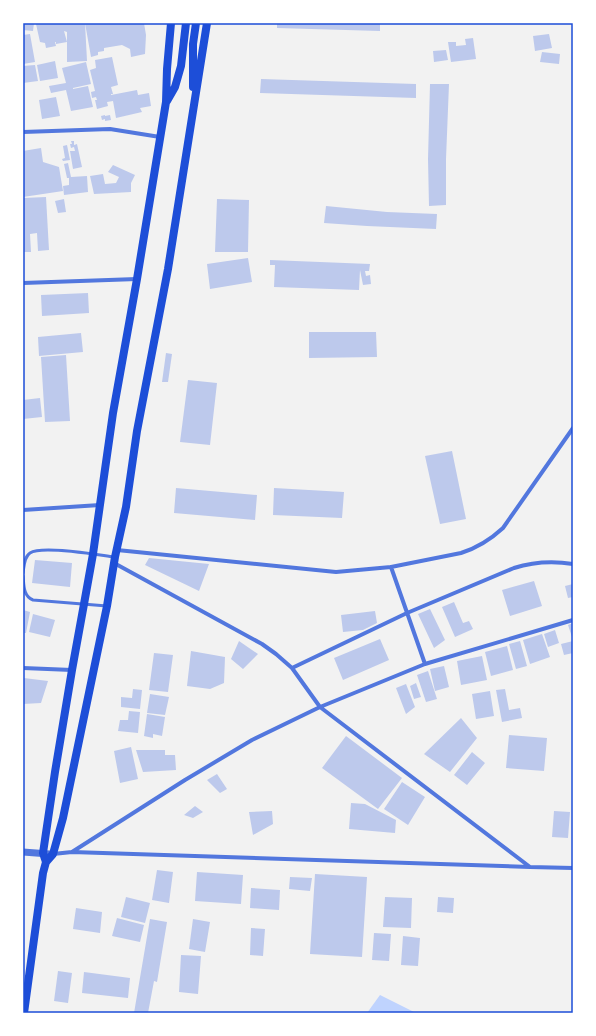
<svg xmlns="http://www.w3.org/2000/svg" width="596" height="1036" viewBox="0 0 596 1036" font-family="Montserrat,sans-serif">
<style>
.water{fill:#bfd3fe}
.building{fill:#bdc9ec}
.lines{fill:none;stroke-linecap:round;stroke-linejoin:round}
.service{stroke:#5277de;stroke-width:3}
.minor{stroke:#5277de;stroke-width:4}
.tertiary{stroke:#5277de;stroke-width:7}
.secondary{stroke:#1d4ed8;stroke-width:8}
.neatline{fill:none;stroke:#1d4ed8;stroke-width:1.5}
</style>
<rect width="100%" height="100%" fill="#f2f2f2"/>
<path class="water" d="M380,995L416,1013H367Z"/>
<path class="building" d="M23,23H34L33,31L23,30Z
M38,23H85L87,61L67,62V32L64,31L67,42L56,44V42H55L56,46L46,48L45,43L40,42L36,24Z
M85,23H144L146,35L145,54L131,57L130,49L122,45L104,48V51L98,52V55L91,57Z
M277,23H380V31L277,28Z
M30,34L35,62L23,64V35Z
M549,34L552,48L535,51L533,36Z
M473,38L476,59L451,62L448,42H456V46L466,45L465,39Z
M446,50L448,60L434,62L433,51Z
M542,52L560,54L559,64L540,62Z
M112,57L118,85L111,87L113,94H111V95L137,90L138,95L149,93L151,106L140,108L142,112L116,118L113,101L107,102L108,106L97,109L95,100H97L96,97L92,98L91,92L95,91L90,70L96,68L95,60Z
M55,61L58,78L40,81L37,65Z
M86,62L91,84L73,88V89L88,86L93,107L71,111L66,90L51,93L49,86L66,83L62,68Z
M35,65L38,81L23,83V66Z
M261,79L416,84V98L260,93Z
M430,84H449L446,159V205L429,206L428,159Z
M56,97L60,116L42,119L39,100Z
M105,115V116L110,115L111,120L105,121V119L102,120L101,116Z
M71,141H74V145L77,144L82,167L73,169L70,151H75L74,147L71,148L70,144H72Z
M67,145L70,160L63,161L62,159L65,158L63,146Z
M41,148L43,162L59,167L63,191L23,197V151Z
M68,163L71,177L87,176L88,192L64,195L63,186L69,185V178H67L64,164Z
M113,165L135,175L131,183V192L94,194L90,176L103,174L105,184L116,183L119,177L108,172Z
M46,197L49,250L38,251L37,233L30,234L31,252H23V198Z
M64,199L66,212L58,213L55,201Z
M217,199L249,200L248,252H215Z
M326,206L387,212L437,214L436,229L367,226L324,223Z
M248,258L252,282L210,289L207,264Z
M270,260L370,264L369,271H365L366,276L370,275L371,284L363,285L360,270L359,290L274,287L275,265H270Z
M88,293L89,313L42,316L41,295Z
M309,332H376L377,357L309,358Z
M81,333L83,352L39,356L38,337Z
M166,353L172,354L168,382H162Z
M66,355L70,421L45,422L41,357Z
M188,380L217,383L210,445L180,442Z
M40,398L42,417L23,419V400Z
M452,451L466,519L440,524L425,456Z
M176,488L257,495L255,520L174,513Z
M274,488L344,492L342,518L273,515Z
M149,558L209,564L199,591L145,565Z
M35,560L72,563L70,587L32,583Z
M534,581L542,606L510,616L502,590Z
M573,584V597L568,598L565,586Z
M454,602L463,623L469,621L473,629L455,637L442,607Z
M430,609L445,640L434,648L418,614Z
M23,610L30,612L26,633H23Z
M375,611L377,623L363,630L343,632L341,615Z
M33,614L55,620L50,637L29,632Z
M573,623V640L568,625Z
M555,630L559,643L548,647L544,634Z
M542,634L550,657L530,664L523,640Z
M380,639L389,660L343,680L334,658Z
M239,641L258,654L243,669L231,659Z
M520,641L527,666L516,669L509,644Z
M573,641V653L564,655L561,644Z
M507,646L513,670L491,676L485,652Z
M191,651L225,657L224,683L210,689L187,686Z
M154,653L173,655L168,692L149,690Z
M482,656L487,680L461,685L457,661Z
M444,666L449,687L435,691L430,669Z
M428,671L437,699L426,702L417,675Z
M24,678L48,681L41,703L23,704V683Z
M416,683L421,697L414,699L410,686Z
M406,684L415,707L406,714L396,688Z
M133,689L142,690L140,709L121,707V697L132,698Z
M505,689L509,710L520,708L522,718L502,722L496,690Z
M490,691L494,716L476,719L472,694Z
M150,694L169,697L165,715L147,713Z
M129,711L140,712L138,733L118,731L120,720H128Z
M147,714L165,717L162,736L153,734V738L144,736Z
M461,718L477,738L450,772L424,754Z
M509,735L547,738L544,771L506,768Z
M346,736L402,778L378,809L322,768Z
M131,747L138,779L120,783L114,751Z
M136,750H165V755H175L176,770L143,772Z
M472,752L485,763L467,785L454,775Z
M217,774L227,789L220,793L207,780Z
M402,782L425,797L408,825L384,809Z
M351,803L365,804L396,820L395,833L349,829Z
M195,806L203,812L193,818L184,815Z
M272,811L273,824L253,835L249,812Z
M554,811L570,812L568,838L552,837Z
M157,870L173,872L169,903L152,900Z
M197,872L243,875L241,904L195,901Z
M315,874L367,877L362,957L310,954Z
M290,877L312,878L310,891L289,889Z
M251,888L280,890L279,910L250,908Z
M126,897L150,903L145,923L121,917Z
M385,897L412,898L411,928L383,927Z
M438,897L454,898L453,913L437,912Z
M76,908L102,912L100,933L73,929Z
M117,918L144,925L140,942L112,936Z
M150,919L167,922L157,982L154,981L148,1013H134Z
M193,919L210,922L205,952L189,949Z
M251,928L265,929L263,956L250,955Z
M374,933L391,934L389,961L372,960Z
M403,936L420,938L418,966L401,965Z
M181,955L201,956L198,994L179,992Z
M58,971L72,973L68,1003L54,1001Z
M84,972L130,978L128,998L82,993Z"/>
<g class="lines">
<path class="service" d="M23,573C24,567 24,557 30,553C42,545 98,555 114,557
M23,576C24,585 23,596 33,600L107,606"/>
<path class="minor" d="M23,132L110,129L160,137
M23,283L137,279
M23,510L100,505
M117,550L336,572L391,567L461,553C477,548 490,540 503,528L573,428
M114,563L262,644L276,654L292,668L320,707L530,867
M391,567L425,664
M23,668L72,670
M292,668L407,613L514,568C533,562 553,561 573,564
M72,852L185,780L252,740L320,707L425,664L573,620
M53,854L72,852L530,867L573,868"/>
<path class="tertiary" d="M23,852L49,854"/>
<path class="secondary" d="M193,87V44L196,23
M167,101L175,87L181,66L186,23
M46,862L43,853L55,772L72,670L84,604L93,554L113,413L137,279L166,102L167,69L171,23
M24,1013L43,873L46,862L53,854L63,818L107,606L115,557L126,507L137,431L168,269L207,23"/>
</g>
<rect width="596" height="1036" fill="none" stroke="#ffffff" stroke-width="48"/>
<rect x="24" y="24" width="548" height="988" class="neatline"/>
</svg>
